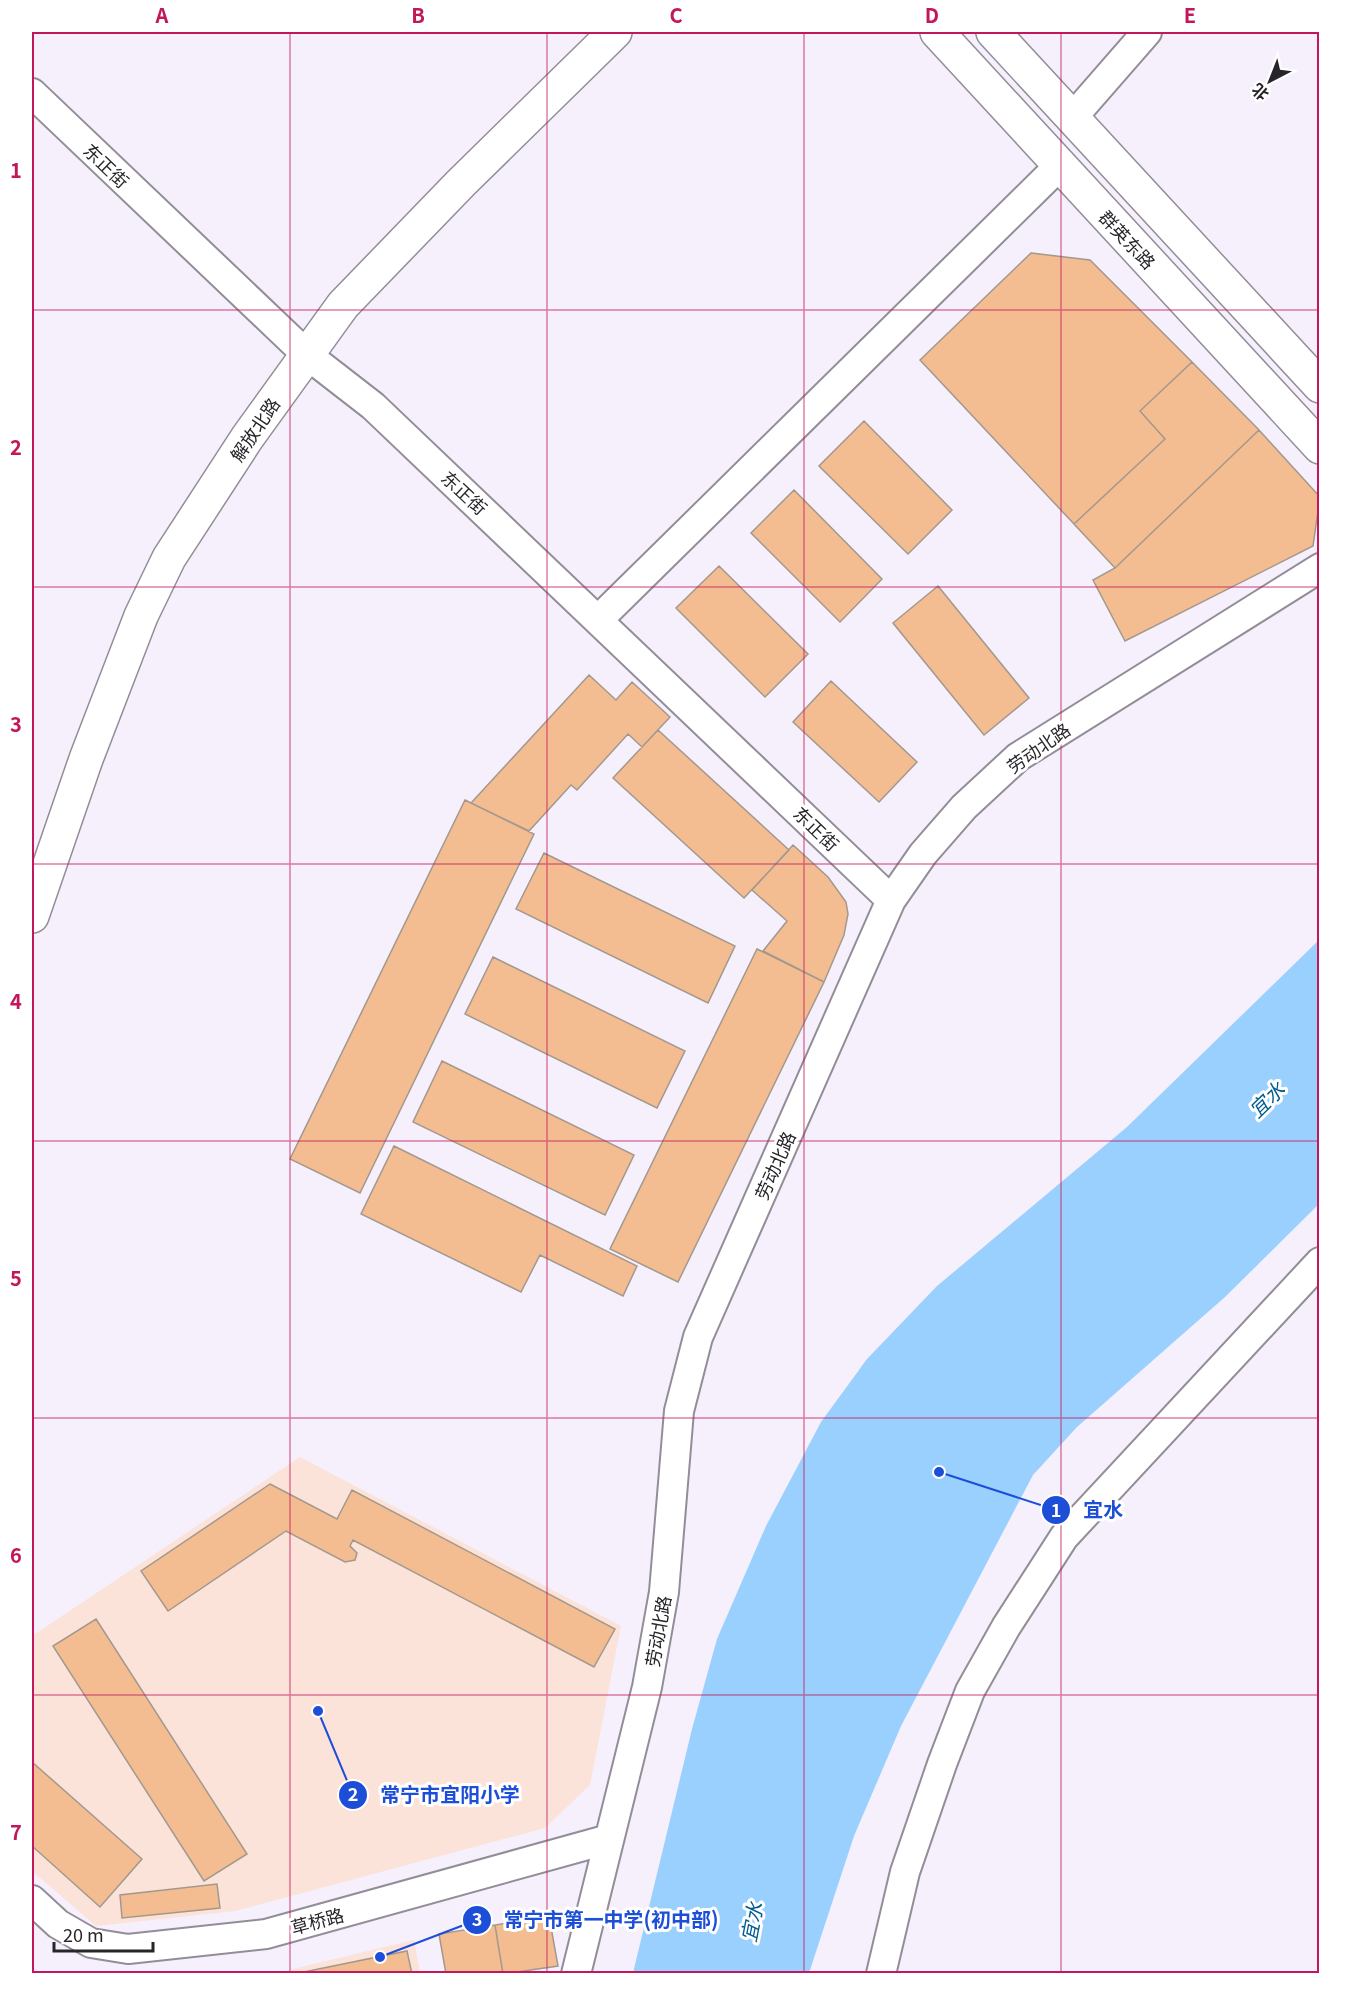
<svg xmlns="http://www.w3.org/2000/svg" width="1351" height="2005" viewBox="0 0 1351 2005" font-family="Georgia,'Noto Sans SC',serif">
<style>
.education{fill:#fbe3d9}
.water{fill:#9ad0fe}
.building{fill:#f3bd91;stroke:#a3988e;stroke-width:1.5}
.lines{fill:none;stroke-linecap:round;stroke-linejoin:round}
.minor-casing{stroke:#938d98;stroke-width:32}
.tertiary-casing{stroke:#938d98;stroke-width:36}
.secondary-casing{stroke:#938d98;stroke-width:36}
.minor{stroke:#fff;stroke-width:28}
.tertiary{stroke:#fff;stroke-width:33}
.secondary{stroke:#fff;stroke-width:33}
.grid{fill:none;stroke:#c2185b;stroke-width:1.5;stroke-opacity:0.55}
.labels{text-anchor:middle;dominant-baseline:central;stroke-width:6;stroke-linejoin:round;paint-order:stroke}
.street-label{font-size:18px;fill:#28252a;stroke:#fff}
.water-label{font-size:20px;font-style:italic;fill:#005b92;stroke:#fff}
.leader{fill:none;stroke:#1d4ed8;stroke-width:2}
.callout-dot{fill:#1d4ed8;stroke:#fff;stroke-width:2}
.mark-label{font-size:18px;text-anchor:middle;font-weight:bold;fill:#fff}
.callout-label{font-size:20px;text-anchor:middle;font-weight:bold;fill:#1d4ed8;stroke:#fff;stroke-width:6;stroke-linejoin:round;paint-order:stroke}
.neatline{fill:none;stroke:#c2185b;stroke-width:2}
.grid-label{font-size:20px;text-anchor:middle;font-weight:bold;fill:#c2185b}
</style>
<rect width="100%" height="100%" fill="#f6effc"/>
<path class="education" d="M300,1457L621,1626L590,1785L545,1828L235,1911L96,1926L32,1871V1636Z
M414,1940L420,1973L272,1974Z"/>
<path class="water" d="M1319,940V1204L1225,1297L1077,1427L1033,1475L901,1726L854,1836L809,1973H633L692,1729L717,1639L766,1526L821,1422L867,1359L937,1286L1127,1127Z"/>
<path class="building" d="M1031,253L1090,260L1192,362L1140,411L1165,439L1074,524L920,360Z
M1192,362L1259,430L1115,568L1074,524L1165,439L1140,411Z
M864,421L952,510L908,554L819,466Z
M1259,430L1320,497L1313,546L1125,641L1093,580L1115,568Z
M794,490L882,579L840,622L751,533Z
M719,566L808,654L765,697L676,608Z
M938,586L1029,698L984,735L893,623Z
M589,675L616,700L632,682L670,717L642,747L628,734L577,790L571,785L529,831L471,803Z
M831,681L917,762L879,802L793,722Z
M658,730L789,850L744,898L613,778Z
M465,800L534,834L360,1193L290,1159Z
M793,845L828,877L846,902L848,914L844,935L824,982L763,951L787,921L752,890Z
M544,853L735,946L708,1003L516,909Z
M757,949L824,982L678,1282L610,1249Z
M493,957L685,1051L657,1108L465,1014Z
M442,1061L634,1155L605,1215L413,1122Z
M394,1146L637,1266L623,1296L540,1255L521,1292L361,1214Z
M270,1484L337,1519L352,1490L615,1629L594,1667L353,1540L350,1546L357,1553L355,1560L345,1562L286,1531L168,1611L141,1571Z
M96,1619L247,1854L204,1881L53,1646Z
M32,1762L142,1859L100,1907L32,1846Z
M217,1884L220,1908L122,1918L120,1895Z
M549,1916L558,1966L503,1974L495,1925Z
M495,1925L503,1974H446L439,1934Z
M407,1951L412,1974H294Z"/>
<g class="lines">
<defs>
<path id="minor" d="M32,93L306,354L373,406L891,900
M1072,118L1147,32
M599,619L1060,165
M32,1900L58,1924L91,1943L128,1949L266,1934L609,1839
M576,1974L647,1687L664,1592L679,1411L698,1337L891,900L923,854L964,807L1018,757L1320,568
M881,1974L905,1872L942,1764L970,1691L1006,1627L1064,1537L1320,1262"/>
<path id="tertiary" d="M32,916L86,759L141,616L169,558L247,438L343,305L461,183L615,32"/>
<path id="secondary" d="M937,32L1320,447
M993,32L1320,386"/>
</defs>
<use href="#minor" class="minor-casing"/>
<use href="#tertiary" class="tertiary-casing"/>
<use href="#secondary" class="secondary-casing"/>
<use href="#minor" class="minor"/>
<use href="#tertiary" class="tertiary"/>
<use href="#secondary" class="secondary"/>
</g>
<path class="grid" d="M290,32V1974M547,32V1974M804,32V1974M1061,32V1974M32,310H1320M32,587H1320M32,864H1320M32,1141H1320M32,1418H1320M32,1695H1320"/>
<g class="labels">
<g class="street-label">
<text transform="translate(107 165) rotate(44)">东正街</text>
<text transform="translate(1128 239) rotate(47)">群英东路</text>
<text transform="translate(254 429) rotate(-56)">解放北路</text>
<text transform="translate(465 492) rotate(43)">东正街</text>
<text transform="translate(1038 747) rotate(-35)">劳动北路</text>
<text transform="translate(817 828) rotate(44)">东正街</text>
<text transform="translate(774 1165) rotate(-66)">劳动北路</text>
<text transform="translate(657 1631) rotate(-80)">劳动北路</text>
<text transform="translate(317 1920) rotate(-15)">草桥路</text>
</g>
<g class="water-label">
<text transform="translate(1266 1099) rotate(-44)">宜水</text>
<text transform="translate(751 1922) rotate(-79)">宜水</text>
</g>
</g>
<path class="leader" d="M939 1472L1056 1510M318 1711L353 1795M380 1957L477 1920"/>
<g class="callout-dot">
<circle cx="939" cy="1472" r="6"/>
<circle cx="318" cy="1711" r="6"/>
<circle cx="380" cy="1957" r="6"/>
<circle cx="1056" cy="1510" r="15"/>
<circle cx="353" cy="1795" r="15"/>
<circle cx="477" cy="1920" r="15"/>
</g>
<g class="mark-label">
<text x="1056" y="1517">1</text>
<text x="353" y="1801">2</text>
<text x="477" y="1926">3</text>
</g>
<g class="callout-label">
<text x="1103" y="1517">宜水</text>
<text x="450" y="1802">常宁市宜阳小学</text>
<text x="611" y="1927">常宁市第一中学(初中部)</text>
</g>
<rect width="1351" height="2005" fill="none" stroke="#ffffff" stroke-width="66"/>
<g transform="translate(1270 81) rotate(222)" stroke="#ffffff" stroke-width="4.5" paint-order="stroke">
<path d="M0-4.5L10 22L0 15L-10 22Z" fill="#28252a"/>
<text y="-9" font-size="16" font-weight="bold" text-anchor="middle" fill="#28252a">北</text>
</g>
<path d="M54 1942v9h99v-9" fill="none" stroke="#28252a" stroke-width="3"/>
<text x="63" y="1942" font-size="18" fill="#28252a" stroke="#ffffff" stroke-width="4.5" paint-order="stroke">20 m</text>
<rect x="33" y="33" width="1285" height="1939" class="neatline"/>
<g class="grid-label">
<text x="162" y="23">A</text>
<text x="418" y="23">B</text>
<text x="676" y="23">C</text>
<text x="932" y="23">D</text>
<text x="1190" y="23">E</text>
<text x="16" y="178">1</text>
<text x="16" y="455">2</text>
<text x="16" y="732">3</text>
<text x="16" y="1009">4</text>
<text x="16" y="1286">5</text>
<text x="16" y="1563">6</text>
<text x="16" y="1840">7</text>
</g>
</svg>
